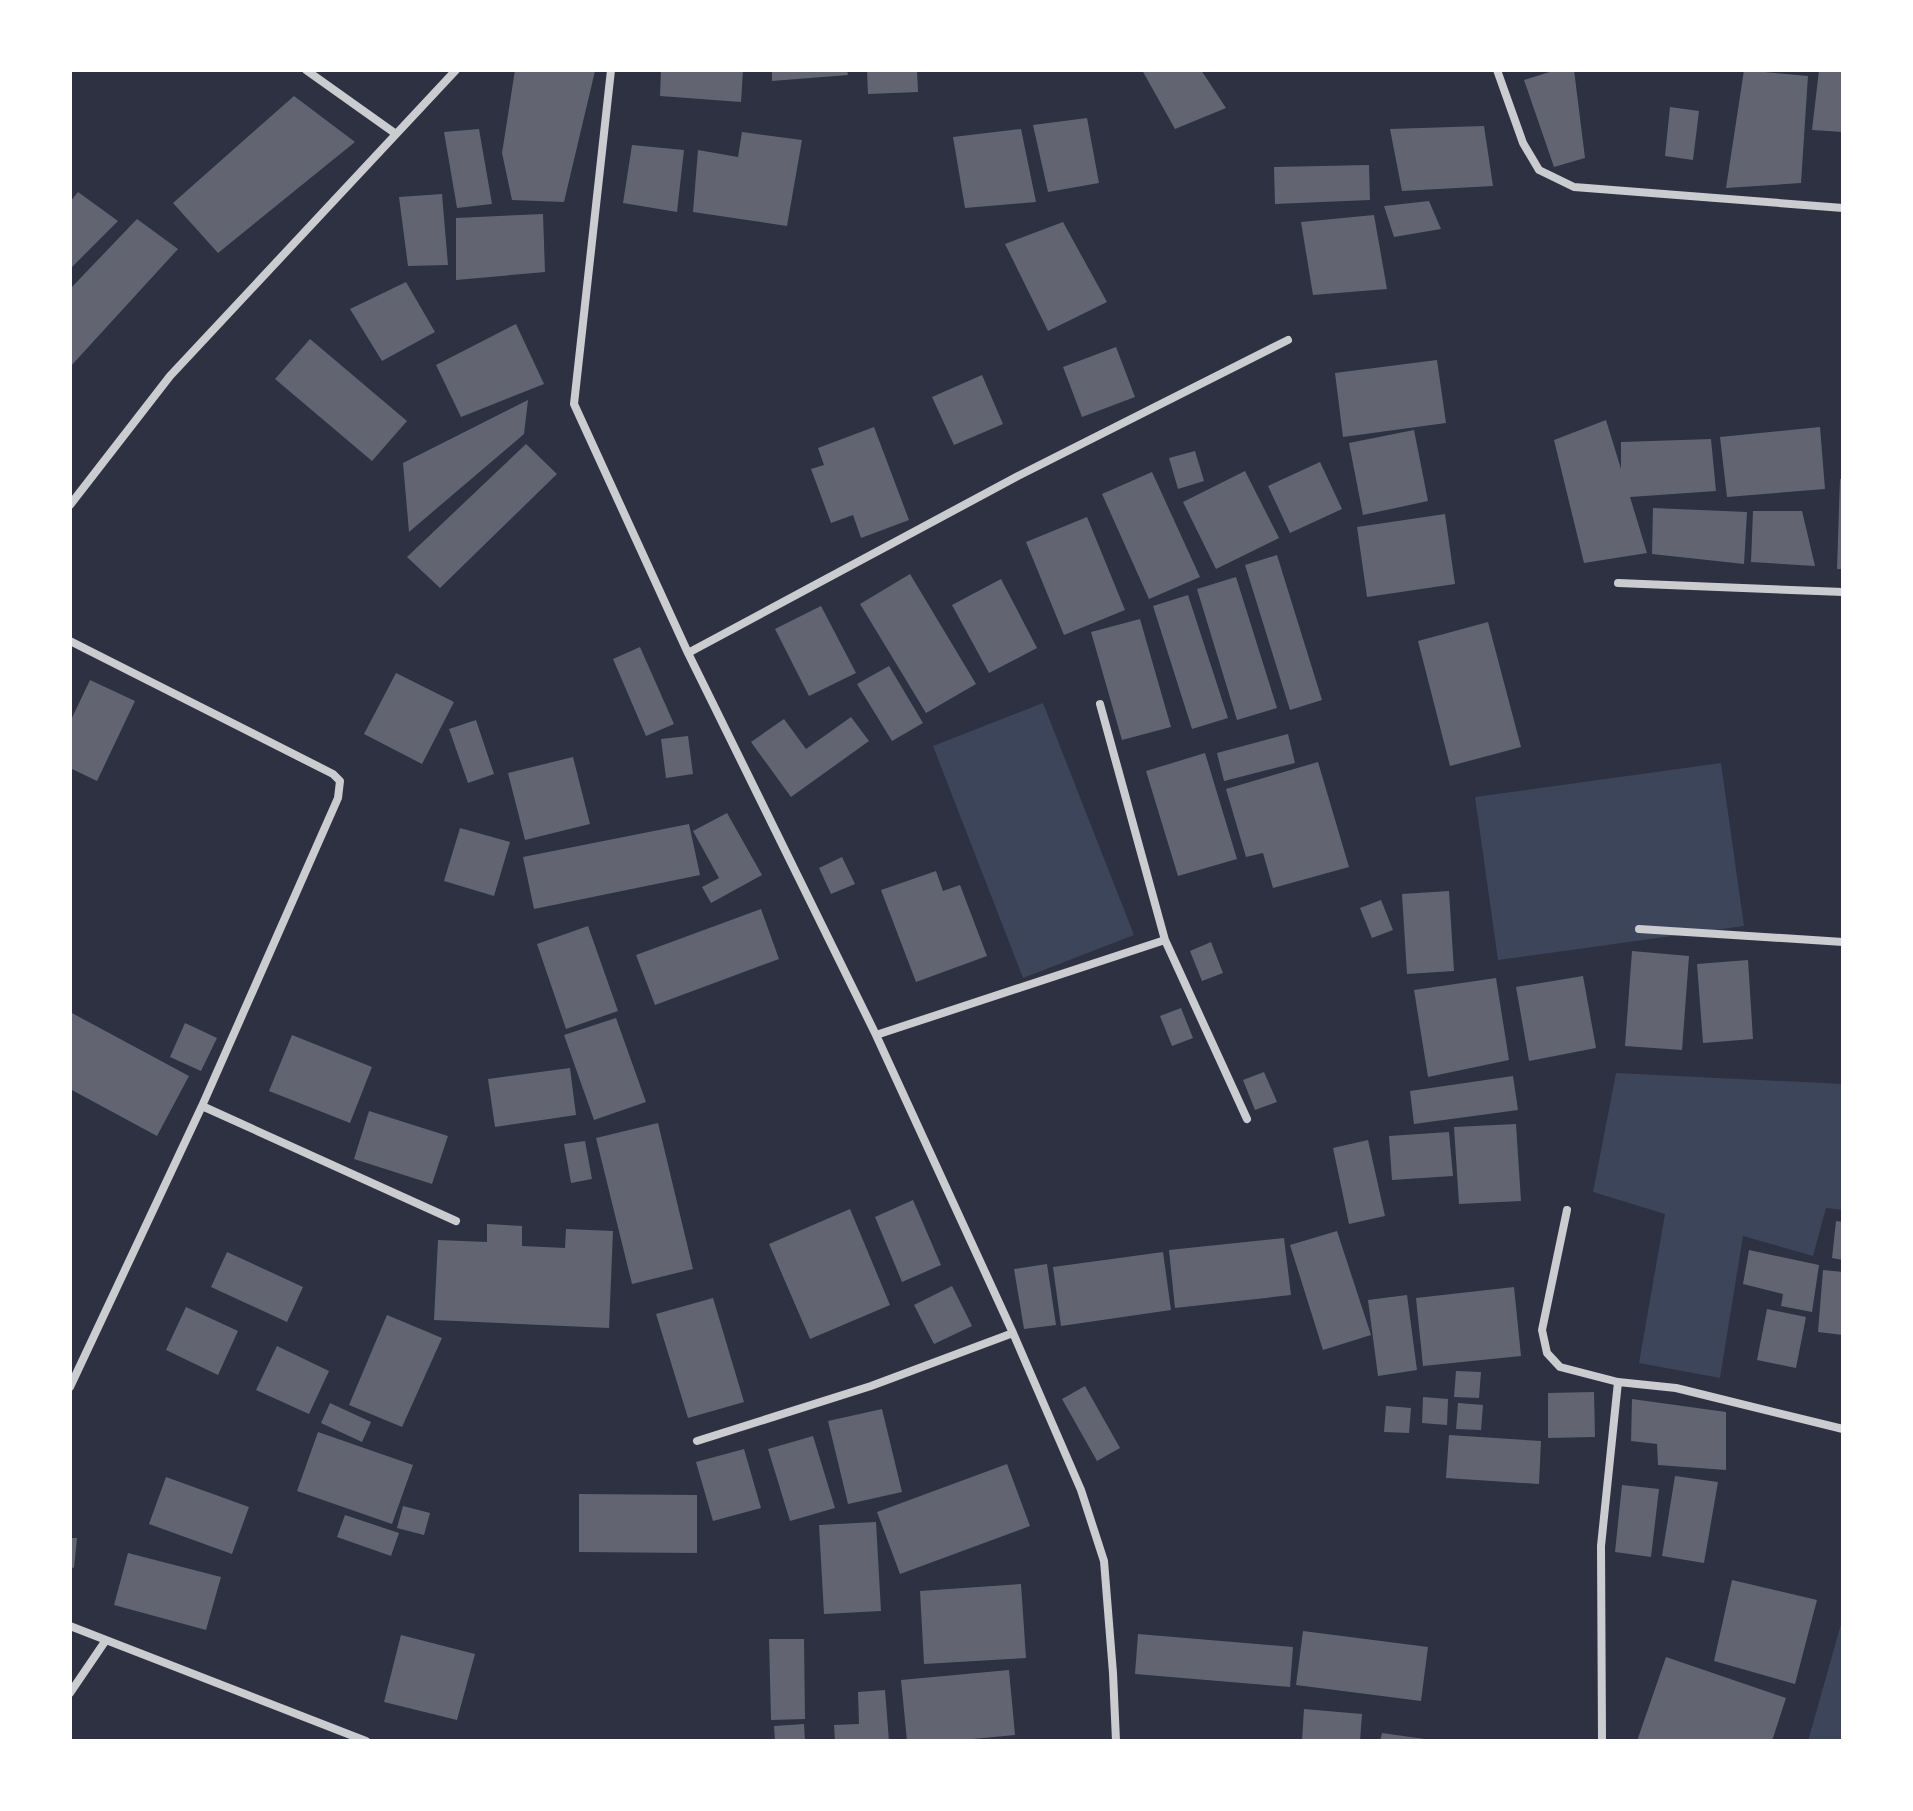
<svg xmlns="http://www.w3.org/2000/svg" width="1913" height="1811" viewBox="0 0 1913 1811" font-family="Helvetica,sans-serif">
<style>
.green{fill:#3c4559}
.building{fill:#626471}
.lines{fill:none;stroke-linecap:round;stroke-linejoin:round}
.minor{stroke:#caccd0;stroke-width:8}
</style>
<rect width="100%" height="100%" fill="#2d3142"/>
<path class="green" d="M1043,703L1134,935L1023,978L933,746Z
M1721,763L1744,926L1498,960L1475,797Z
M1616,1073L1843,1084V1210L1826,1208L1813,1256L1743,1236L1720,1378L1639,1363L1665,1214L1593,1192Z
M1843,1617V1741H1808Z"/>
<path class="building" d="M515,70L595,71L564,202L512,200L502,153Z
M661,70H743L741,102L660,96Z
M772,70H847L848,75L772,81Z
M867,70H917L918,92L868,94Z
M1142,70H1201L1226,108L1175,129Z
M1556,70H1574L1585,158L1554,167L1524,80Z
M1744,70L1808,76L1801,183L1726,188Z
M1819,70H1843V132L1812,130Z
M294,96L355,142L218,253L173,203Z
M1670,107L1699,111L1693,160L1665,156Z
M1087,118L1099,183L1048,192L1033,125Z
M1484,126L1493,186L1402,191L1390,129Z
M479,129L492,204L457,208L444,132Z
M1021,129L1036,202L965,208L953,137Z
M742,132L802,140L787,226L693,212L698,150L738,157Z
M632,145L684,150L677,212L623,203Z
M1369,165L1370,200L1275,204L1274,167Z
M78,192L118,221L70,269V202Z
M442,194L448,265L408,266L399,197Z
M1429,201L1441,229L1394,237L1384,206Z
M543,214L545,272L456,280V218Z
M1374,215L1387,289L1313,295L1301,222Z
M137,219L178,249L70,367V289Z
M1063,222L1107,302L1048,331L1005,244Z
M406,282L435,332L382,361L350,309Z
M516,324L544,384L461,417L436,365Z
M310,339L407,421L372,461L275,379Z
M1116,347L1135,397L1082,417L1063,367Z
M1437,360L1446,423L1343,437L1335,373Z
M982,375L1003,424L954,445L932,397Z
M528,400L524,434L409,532L403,463Z
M1606,420L1621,469V442L1711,439L1716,491L1630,497L1647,553L1584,563L1554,440Z
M874,427L909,520L861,538L853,515L831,523L811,469L824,465L818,448Z
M1820,427L1825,489L1727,497L1720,437Z
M1414,430L1428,501L1363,515L1349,443Z
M526,444L557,474L440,588L407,557Z
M1195,451L1204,481L1178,489L1169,458Z
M1320,462L1342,509L1290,533L1268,486Z
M1245,471L1279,538L1216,569L1183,502Z
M1152,472L1200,577L1149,599L1102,494Z
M1840,479H1843V569H1837Z
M1653,508L1747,512L1744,564L1652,554Z
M1753,511H1802L1815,566L1751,562Z
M1445,514L1455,584L1367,597L1357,527Z
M1087,517L1125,610L1064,635L1026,542Z
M1277,555L1322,700L1290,710L1245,565Z
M910,574L976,684L926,713L860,604Z
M1236,577L1277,708L1237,720L1197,589Z
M1001,579L1037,648L989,673L952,605Z
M1188,595L1228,718L1192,729L1153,606Z
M821,606L856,673L809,696L775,629Z
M1140,619L1171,727L1122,740L1091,632Z
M1488,622L1521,747L1450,766L1418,641Z
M640,647L674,724L646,736L613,659Z
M889,666L923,723L892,741L857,684Z
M396,673L454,702L422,764L364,734Z
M90,680L135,701L97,781L70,768V722Z
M851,717L869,741L791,797L751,742L784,719L806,749Z
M476,720L494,774L468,783L449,729Z
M1288,734L1295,763L1224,781L1217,753Z
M688,736L693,774L666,778L661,739Z
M1205,753L1237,859L1178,876L1146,771Z
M573,757L590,824L525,840L508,773Z
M1318,762L1349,867L1273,888L1263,853L1246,857L1226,789Z
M727,813L762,875L711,903L702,887L719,878L693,831Z
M689,824L700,875L534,909L523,857Z
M460,828L510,842L494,896L444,881Z
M842,857L855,884L831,894L819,868Z
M936,871L943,891L960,885L987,956L916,982L881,890Z
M1449,891L1454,971L1407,974L1402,894Z
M1381,900L1393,930L1372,938L1360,908Z
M761,909L779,959L655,1005L636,955Z
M588,926L618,1011L566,1029L537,944Z
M1211,942L1223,973L1202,981L1190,951Z
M1632,951L1689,956L1682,1050L1625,1046Z
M1748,960L1753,1039L1703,1043L1697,964Z
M1583,976L1596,1048L1529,1061L1516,987Z
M1496,978L1509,1060L1428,1077L1414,990Z
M1181,1008L1193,1038L1172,1046L1160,1016Z
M70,1012L189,1076L157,1136L70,1089Z
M616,1018L646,1102L594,1120L564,1035Z
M185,1023L217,1038L201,1071L170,1057Z
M292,1035L372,1067L350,1123L269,1091Z
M570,1068L576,1115L495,1127L488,1079Z
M1264,1072L1277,1102L1255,1110L1243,1080Z
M1513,1076L1518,1110L1414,1124L1410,1091Z
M369,1111L448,1136L432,1184L354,1159Z
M658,1123L693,1269L632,1284L596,1138Z
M1516,1124L1521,1201L1459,1204L1454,1127Z
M1449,1132L1453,1176L1392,1180L1389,1136Z
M1368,1140L1385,1216L1349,1224L1333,1148Z
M585,1141L592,1179L571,1183L564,1144Z
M913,1200L941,1265L902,1282L875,1217Z
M850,1209L890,1305L810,1339L769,1244Z
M1836,1221L1843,1222V1260L1832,1258Z
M487,1224L522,1226V1246L565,1248L566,1229L613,1231L609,1328L434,1320L438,1240L487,1242Z
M1337,1231L1371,1335L1323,1350L1290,1245Z
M1284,1238L1291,1295L1175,1308L1169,1250Z
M1749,1250L1819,1265L1812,1312L1781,1306L1783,1294L1743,1284Z
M227,1252L303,1287L287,1322L211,1287Z
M1163,1252L1171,1310L1061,1326L1053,1267Z
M1047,1264L1056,1325L1024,1329L1014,1269Z
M1823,1270L1843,1272V1335L1818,1332Z
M952,1286L972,1326L934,1344L914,1305Z
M1514,1287L1521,1356L1423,1366L1416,1298Z
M1407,1295L1417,1370L1378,1376L1368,1300Z
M713,1298L744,1402L688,1418L656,1314Z
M186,1307L238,1331L218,1375L166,1350Z
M1767,1309L1806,1317L1796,1368L1757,1360Z
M387,1315L442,1338L402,1427L349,1405Z
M277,1346L329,1371L309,1414L256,1390Z
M1456,1371L1481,1372L1479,1398L1454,1397Z
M1085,1386L1120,1448L1097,1461L1062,1399Z
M1594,1392L1595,1437L1548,1438V1393Z
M1423,1397L1448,1399L1447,1425L1422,1423Z
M1632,1399L1726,1412V1470L1658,1465L1657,1444L1631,1441Z
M330,1403L371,1422L362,1442L321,1423Z
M1458,1403L1483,1405L1481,1430L1456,1429Z
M1386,1406L1411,1408L1409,1433L1384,1432Z
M882,1409L902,1492L848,1504L828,1421Z
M318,1432L413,1465L392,1524L297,1491Z
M1449,1435L1541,1441L1539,1484L1446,1478Z
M813,1436L835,1508L790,1521L768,1449Z
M744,1449L761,1508L713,1521L696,1462Z
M1007,1464L1030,1526L900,1574L877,1512Z
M1675,1476L1718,1482L1704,1563L1662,1556Z
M166,1477L249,1507L232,1554L149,1524Z
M1622,1485L1659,1489L1651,1557L1615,1552Z
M579,1494L697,1495V1553L579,1552Z
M403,1506L430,1513L424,1535L397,1528Z
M345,1515L399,1533L391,1556L337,1537Z
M876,1522L881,1611L824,1614L819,1525Z
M70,1538H77L74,1568L70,1567Z
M128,1553L221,1577L206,1630L114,1605Z
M1732,1580L1817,1600L1795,1684L1714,1661Z
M1021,1584L1026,1658L924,1664L920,1591Z
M1303,1631L1428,1647L1421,1701L1296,1685Z
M1138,1634L1293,1647L1290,1687L1135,1674Z
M401,1635L475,1654L457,1720L384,1702Z
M769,1639H804L805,1719L771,1720Z
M1666,1657L1786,1698L1772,1741H1637Z
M1009,1670L1015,1735L952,1741H907L901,1680Z
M885,1690L889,1741H835L834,1725L859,1724L858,1692Z
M1304,1709L1362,1714L1360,1741H1302Z
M804,1724L805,1741H775L774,1726Z
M1382,1733L1425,1739V1741H1380Z"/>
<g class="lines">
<path class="minor" d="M306,70L396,134
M611,70L574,404L688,653L876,1035L1013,1333L1081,1490L1104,1561L1113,1673L1116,1741
M1497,70L1523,143L1539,170L1574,187L1843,208
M70,505L170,376L456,70
M1618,583L1843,592
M70,641L333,774L340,781L338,798L202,1106L70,1387
M688,653L1018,476L1288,340
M1100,704L1165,940L1247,1119
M1639,929L1843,942
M876,1035L1165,940
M202,1106L456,1221
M1567,1210L1542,1330L1547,1353L1560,1367L1618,1382L1676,1388L1843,1429
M697,1441L871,1386L1013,1333
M70,1626L366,1741
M70,1693L106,1640
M1602,1741L1601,1546L1618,1382"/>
</g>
<rect width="1913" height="1811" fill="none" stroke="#ffffff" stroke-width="144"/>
</svg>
